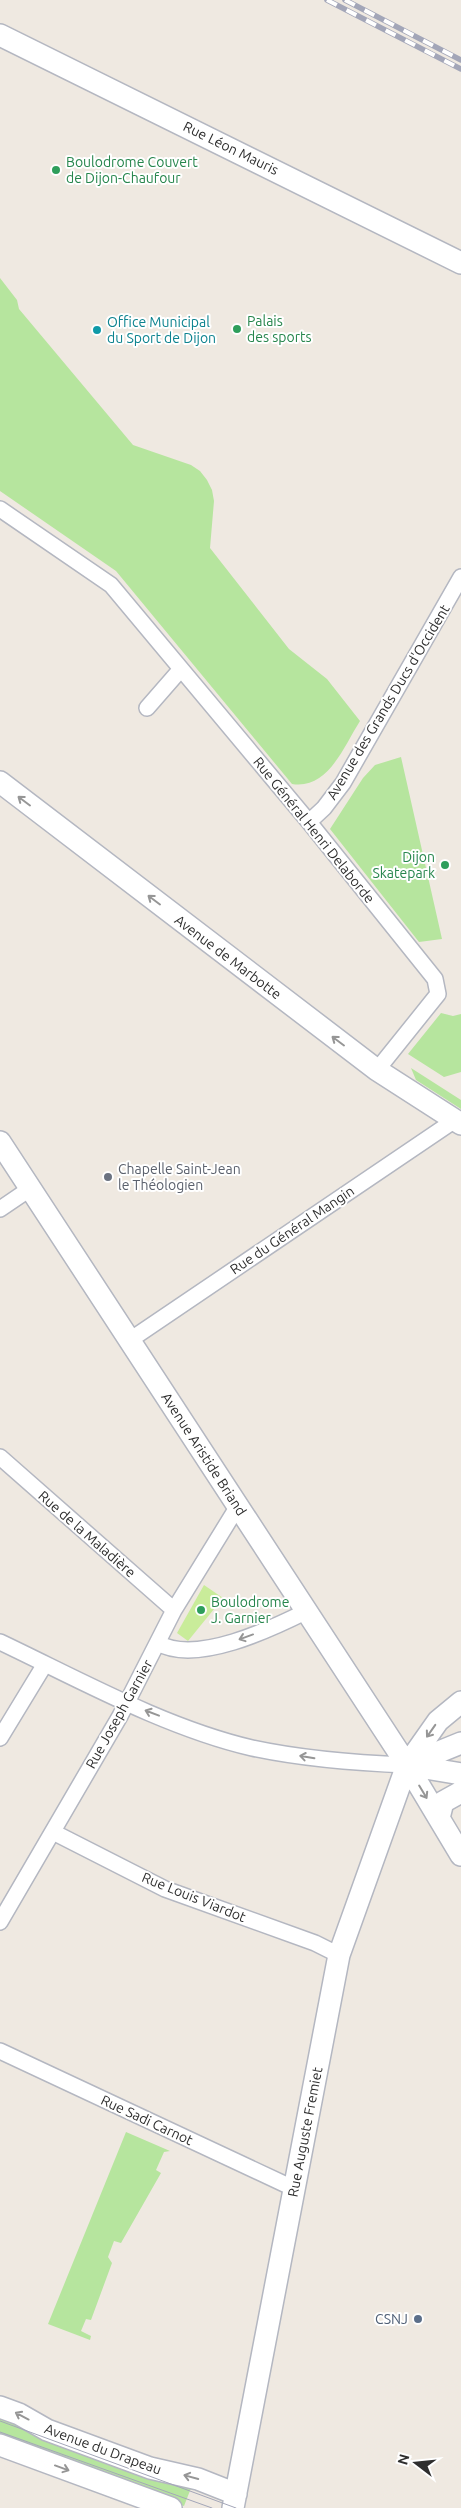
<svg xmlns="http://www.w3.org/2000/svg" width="461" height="2508" viewBox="0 0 461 2508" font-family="Ubuntu,sans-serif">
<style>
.grass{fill:#b6e59e}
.pitch{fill:#c9ec9a}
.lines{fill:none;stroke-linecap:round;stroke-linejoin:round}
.street-casing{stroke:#b4b7c1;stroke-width:18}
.secondary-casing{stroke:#b4b7c1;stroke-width:24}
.street{stroke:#fff;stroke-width:15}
.secondary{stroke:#fff;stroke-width:21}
.tram{stroke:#a3a6b8;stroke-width:1}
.rail-casing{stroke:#a3a6b8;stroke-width:5.5}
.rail{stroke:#fff;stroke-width:4;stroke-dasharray:11;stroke-linecap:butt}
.oneway{stroke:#969696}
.leisure-dot{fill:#2e9e5b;stroke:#fff;stroke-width:2}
.culture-dot{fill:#0f9aa8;stroke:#fff;stroke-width:2}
.worship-dot{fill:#6b7280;stroke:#fff;stroke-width:2}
.service-dot{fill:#5c6f8a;stroke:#fff;stroke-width:2}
.labels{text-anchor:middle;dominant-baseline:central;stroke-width:4;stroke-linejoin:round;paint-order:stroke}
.street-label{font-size:14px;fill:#2e2e2e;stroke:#fff}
.leisure-label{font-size:14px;fill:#27864d;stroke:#fff;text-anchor:start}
.culture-label{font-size:14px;fill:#0d838f;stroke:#fff;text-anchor:start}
.worship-label{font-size:14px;fill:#5b616d;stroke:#fff;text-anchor:start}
.service-label{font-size:14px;fill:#4e5e75;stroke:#fff;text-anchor:end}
</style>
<rect width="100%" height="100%" fill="#efe9e1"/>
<path class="grass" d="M0,278L17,300L19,309L133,445L191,465L200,471L207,480L212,490L214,501L210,548L289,649L327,679L360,721C344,746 328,790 292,784L116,571L0,491Z
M401,757L442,939L419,942L330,829L363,778L375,765Z
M441,1013L453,1016L461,1014V1072L444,1077L408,1054Z
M411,1068L461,1100V1109L416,1080Z
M126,2132L170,2151L164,2152L156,2170L161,2173L121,2243L114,2241L108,2257L112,2263L91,2320L86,2319L81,2331L91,2336L90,2340L48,2324Z
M0,2412L193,2483L184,2506L0,2439Z"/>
<path class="pitch" d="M204,1585L223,1598L188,1641L177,1633Z"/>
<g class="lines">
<defs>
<path id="street" d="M0,509L111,585L309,822L435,979L438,994L377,1070
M147,708L181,669
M309,822L324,808L343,783L461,577
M0,1209L31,1188
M130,1340L455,1120
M0,1457L174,1610
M0,1642C80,1680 166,1728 252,1748C303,1759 355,1763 407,1765
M158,1643C196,1665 271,1629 307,1611
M0,1738L45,1664
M53,1832L165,1889L315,1943L339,1955
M0,1922L120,1716L174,1610L238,1506
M0,2051L295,2189"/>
<path id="secondary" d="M0,35L461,263
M0,782L377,1070L461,1124
M0,1142L407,1765L461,1855
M407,1765L461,1743
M408,1765L461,1774
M439,1818L443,1802L461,1792
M0,2407L19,2414L47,2430L150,2468L198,2479L236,2494
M0,2445L171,2508
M233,2508L339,1955L407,1765L438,1721L461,1702"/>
</defs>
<use href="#street" class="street-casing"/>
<use href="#secondary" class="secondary-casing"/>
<use href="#street" class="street"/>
<use href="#secondary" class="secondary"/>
<path class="tram" d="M0,2421L236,2508
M0,2432L212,2508"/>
<defs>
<path id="rail" d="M327,0L461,69
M345,0L461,60"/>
</defs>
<use href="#rail" class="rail-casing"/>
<use href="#rail" class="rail"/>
</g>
<defs><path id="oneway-shaft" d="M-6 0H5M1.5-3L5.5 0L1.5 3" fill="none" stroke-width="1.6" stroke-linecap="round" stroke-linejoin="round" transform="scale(1.25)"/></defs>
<g class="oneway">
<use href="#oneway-shaft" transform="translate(24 801) rotate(-143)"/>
<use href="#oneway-shaft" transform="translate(154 900) rotate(-143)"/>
<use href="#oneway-shaft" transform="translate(338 1041) rotate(-143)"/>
<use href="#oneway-shaft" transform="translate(246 1637) rotate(160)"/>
<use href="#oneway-shaft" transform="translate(152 1713) rotate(-159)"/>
<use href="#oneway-shaft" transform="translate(431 1731) rotate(125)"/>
<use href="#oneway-shaft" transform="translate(307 1757) rotate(-171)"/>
<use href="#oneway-shaft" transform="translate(423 1792) rotate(59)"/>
<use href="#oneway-shaft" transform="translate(22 2416) rotate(-152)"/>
<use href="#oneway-shaft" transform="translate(62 2468) rotate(20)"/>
<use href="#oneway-shaft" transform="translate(191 2477) rotate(-165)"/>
</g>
<g class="leisure-dot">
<circle cx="56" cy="170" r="5"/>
<circle cx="237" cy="329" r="5"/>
<circle cx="445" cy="865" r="5"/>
<circle cx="201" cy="1610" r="5"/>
</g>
<circle class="culture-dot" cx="97" cy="330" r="5"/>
<circle class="worship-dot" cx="108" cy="1177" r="5"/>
<circle class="service-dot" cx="418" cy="2319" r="5"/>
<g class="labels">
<g class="street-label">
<text transform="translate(231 148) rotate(26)">Rue Léon Mauris</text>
<text transform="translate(388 702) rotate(-59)">Avenue des Grands Ducs d'Occident</text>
<text transform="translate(314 830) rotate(51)">Rue Général Henri Delaborde</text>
<text transform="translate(228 957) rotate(37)">Avenue de Marbotte</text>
<text transform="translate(292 1230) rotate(-34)">Rue du Général Mangin</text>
<text transform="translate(204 1454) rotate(57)">Avenue Aristide Briand</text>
<text transform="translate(87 1534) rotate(41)">Rue de la Maladière</text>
<text transform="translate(119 1714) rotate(-61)">Rue Joseph Garnier</text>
<text transform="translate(194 1897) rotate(22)">Rue Louis Viardot</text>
<text transform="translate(147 2120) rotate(25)">Rue Sadi Carnot</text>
<text transform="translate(305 2132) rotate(-79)">Rue Auguste Fremiet</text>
<text transform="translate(103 2449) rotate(20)">Avenue du Drapeau</text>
</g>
<g class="leisure-label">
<text x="66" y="162">Boulodrome Couvert<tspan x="66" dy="16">de Dijon-Chaufour</tspan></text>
<text x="247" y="321">Palais<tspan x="247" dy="16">des sports</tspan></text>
<text x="435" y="857" text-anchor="end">Dijon<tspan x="435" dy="16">Skatepark</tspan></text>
<text x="211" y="1602">Boulodrome<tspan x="211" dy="16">J. Garnier</tspan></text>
</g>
<g class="culture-label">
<text x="107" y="322">Office Municipal<tspan x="107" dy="16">du Sport de Dijon</tspan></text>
</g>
<g class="worship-label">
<text x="118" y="1169">Chapelle Saint-Jean<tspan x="118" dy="16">le Théologien</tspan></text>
</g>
<g class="service-label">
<text x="408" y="2319">CSNJ</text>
</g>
</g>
<g transform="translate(416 2463) rotate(286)" stroke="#ffffff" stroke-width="4" paint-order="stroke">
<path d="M0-4L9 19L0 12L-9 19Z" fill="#2e2e2e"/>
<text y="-8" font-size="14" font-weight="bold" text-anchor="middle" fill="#2e2e2e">N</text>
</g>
</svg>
